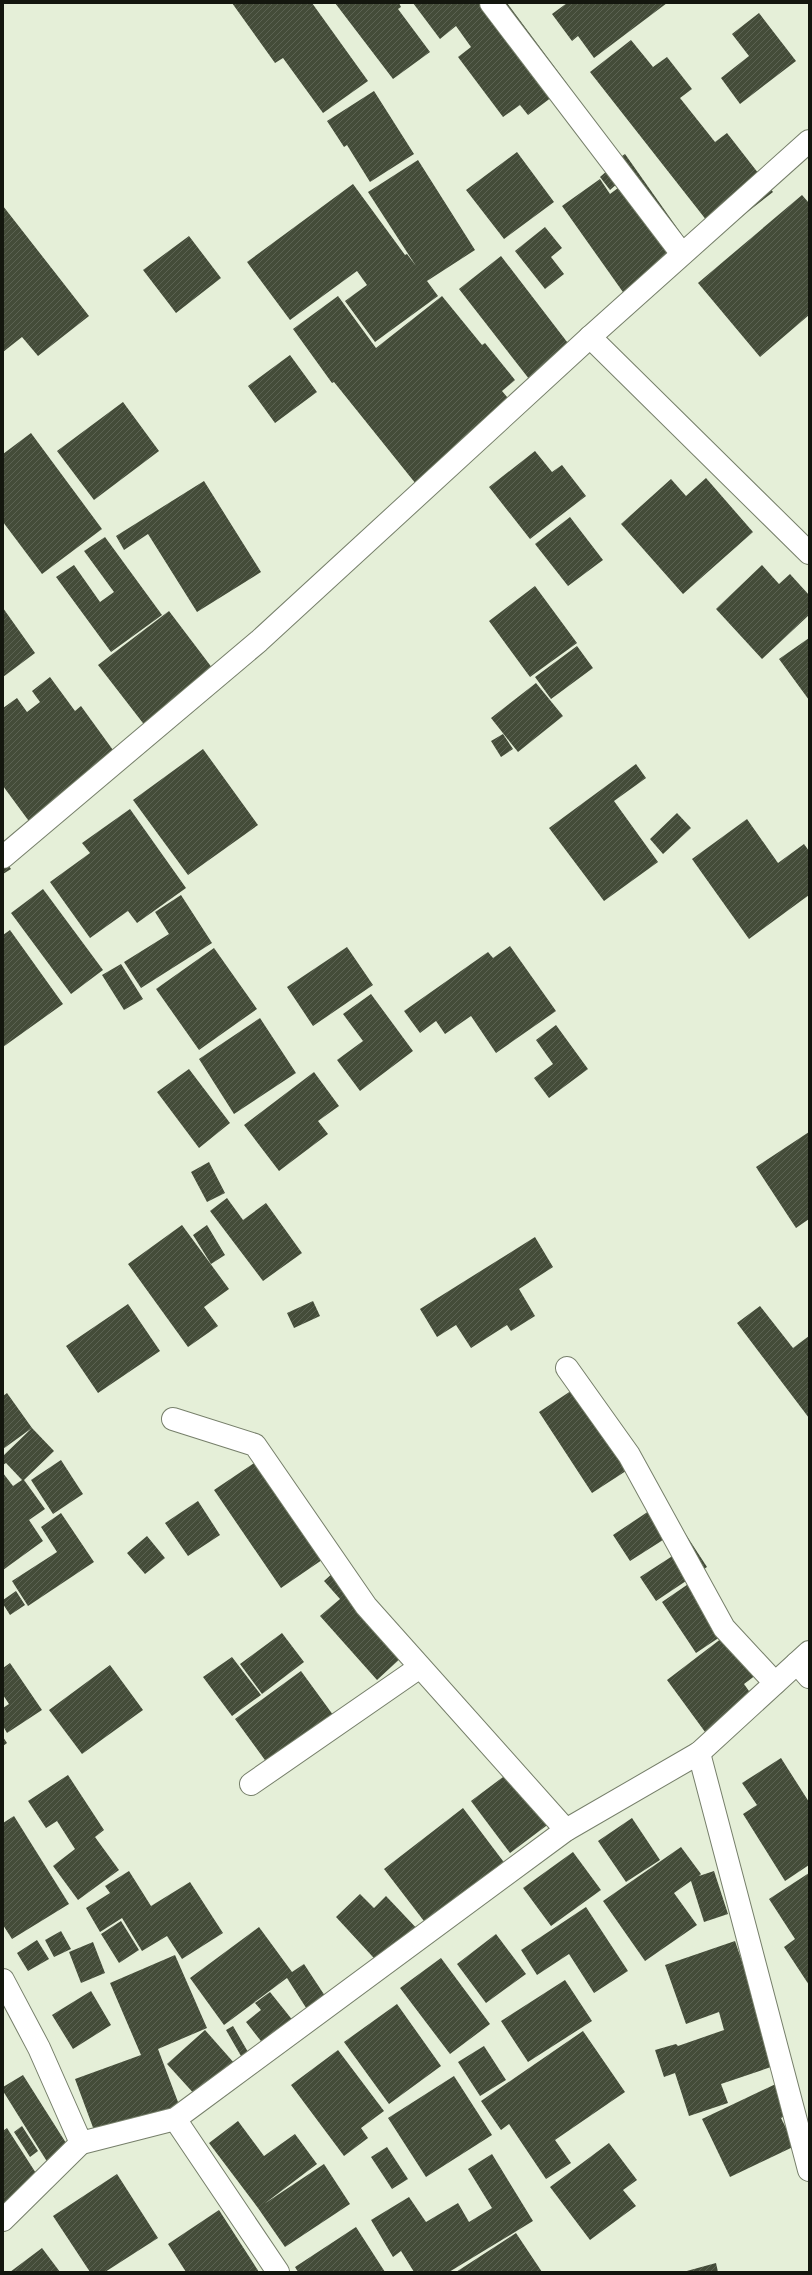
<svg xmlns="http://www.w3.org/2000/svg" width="812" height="2275" viewBox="0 0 812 2275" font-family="'Fira Sans',sans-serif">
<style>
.building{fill:url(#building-hatch)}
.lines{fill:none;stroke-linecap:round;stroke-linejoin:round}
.minor-casing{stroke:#767f6a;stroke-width:24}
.tertiary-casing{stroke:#767f6a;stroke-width:24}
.secondary-casing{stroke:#767f6a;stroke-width:24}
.minor{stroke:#fff;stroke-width:22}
.tertiary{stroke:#fff;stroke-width:22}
.secondary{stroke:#fff;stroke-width:22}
</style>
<defs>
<pattern id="building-hatch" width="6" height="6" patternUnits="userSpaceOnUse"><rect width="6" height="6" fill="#444c39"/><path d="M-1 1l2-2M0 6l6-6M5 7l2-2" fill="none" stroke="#5b6252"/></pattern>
</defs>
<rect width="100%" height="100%" fill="#e5efd8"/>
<path class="building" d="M232,3H312L368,81L323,113L283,58L275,63Z
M335,3H399L401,7L398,9L430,52L393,79Z
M413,3H507L568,85L528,115L520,105L503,117L458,57L471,47L456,26L440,39Z
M567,3H667L594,58L578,36L572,41L552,14Z
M759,13L796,61L740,104L721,78L749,56L732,34Z
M631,40L653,67L667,57L692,89L680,98L715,142L727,133L773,192L718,235L590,72Z
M374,91L414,154L370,182L347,145L344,147L327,121Z
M517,152L554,202L504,239L466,190Z
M625,154L697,256L630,302L562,206L600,179L610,194L622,185L609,165Z
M418,160L475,250L427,281L438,296L375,342L345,301L367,285L357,271L290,320L247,262L353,184L405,255L407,254L416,266L368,192Z
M608,170L618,183L610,190L600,177Z
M802,195L809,203V315L760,357L698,283Z
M3,206L89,316L38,356L22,337L3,352Z
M545,227L562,248L551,257L564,274L545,289L515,251Z
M189,236L221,278L176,313L143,270Z
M501,256L574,351L533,384L459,289Z
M338,296L376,348L442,296L482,345L485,343L515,380L502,391L517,409L420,489L334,382L332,383L293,329Z
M290,355L317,392L275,423L248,386Z
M123,402L159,451L94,500L57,451Z
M31,433L102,529L42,574L3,522V454Z
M535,451L552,472L562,465L586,496L530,539L489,487Z
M706,478L753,532L683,594L621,524L671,479L686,496Z
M204,481L261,572L197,612L148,534L124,550L116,536Z
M570,517L603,560L568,586L535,544Z
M105,537L162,615L111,652L56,577L74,565L100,602L114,592L84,551Z
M762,565L779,584L790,574L809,595V615L762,659L716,609Z
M535,586L577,643L530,677L489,621Z
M3,608L35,653L3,677Z
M169,611L216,673L146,727L98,665Z
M809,638V700L779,659Z
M577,646L593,668L551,699L535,677Z
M50,677L75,711L81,706L118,757L31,824L3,786V708L17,698L27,712L40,702L32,691Z
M536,683L563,716L518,752L491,718Z
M503,734L513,749L501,757L491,741Z
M203,749L258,825L188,875L133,800Z
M636,764L646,778L614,801L658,862L604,901L549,828Z
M130,809L186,888L137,923L128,911L90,938L50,882L90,853L82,843Z
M677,813L691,828L663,854L650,839Z
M747,819L778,863L804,844L809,851V895L749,939L692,859Z
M3,858L11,869L3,874Z
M43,889L103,970L71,994L11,913Z
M181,895L212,943L141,988L124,962L169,934L155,912Z
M10,930L63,1004L3,1047V935Z
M510,946L556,1011L496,1053L471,1016L445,1034L436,1021L420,1033L404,1011L488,952L493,958Z
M347,947L373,985L313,1026L287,987Z
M214,948L257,1009L199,1050L156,989Z
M121,964L143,999L124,1010L102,975Z
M371,994L413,1051L360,1091L337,1060L363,1041L343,1014Z
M260,1018L296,1073L234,1114L199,1059Z
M556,1025L588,1069L549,1098L534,1078L553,1064L536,1040Z
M189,1069L230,1123L199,1148L157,1092Z
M314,1072L339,1106L318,1121L328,1134L279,1171L244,1125Z
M809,1132V1219L796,1228L756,1167Z
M209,1162L225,1193L207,1202L191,1172Z
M227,1198L243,1220L266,1203L302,1253L263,1281L210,1211Z
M182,1225L229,1289L204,1307L218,1326L188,1347L128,1264Z
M207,1225L225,1255L211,1264L193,1235Z
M535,1237L553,1267L519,1289L535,1316L511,1331L507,1325L471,1348L456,1325L437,1337L420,1309Z
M313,1301L320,1316L294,1328L287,1313Z
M128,1304L160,1351L98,1393L66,1346Z
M760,1306L793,1348L809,1336V1418L737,1323Z
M589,1379L623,1431L629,1469L592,1493L539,1412Z
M7,1393L32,1428L3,1449V1396Z
M32,1428L54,1451L24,1480L45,1509L29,1520L43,1541L3,1570V1473L13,1486L22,1480L6,1463L3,1465V1456Z
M272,1451L338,1549L281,1588L214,1490Z
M61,1460L83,1494L53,1514L31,1480Z
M198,1501L220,1535L188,1556L165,1523Z
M664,1501L707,1567L656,1601L640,1577L674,1555L663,1540L630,1561L613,1535Z
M61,1513L94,1562L28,1606L12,1581L57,1552L41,1527Z
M147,1536L165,1558L145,1574L127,1553Z
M343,1564L415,1645L377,1680L320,1616L340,1599L324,1581Z
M700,1576L735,1627L696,1653L662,1602Z
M16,1591L25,1605L10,1615L3,1604V1600Z
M282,1633L304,1662L262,1694L240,1664Z
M726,1635L756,1675L744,1684L756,1701L708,1736L667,1680Z
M232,1657L261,1695L232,1716L203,1677Z
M10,1663L42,1710L7,1733L3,1726V1708L9,1704L3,1695V1668Z
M110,1665L143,1710L82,1754L49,1710Z
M301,1671L336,1719L270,1767L235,1719Z
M3,1737L7,1743L3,1746Z
M781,1758L809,1802V1865L785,1881L743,1814L757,1805L742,1783Z
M511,1771L550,1823L510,1853L471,1801Z
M68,1775L104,1830L95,1837L119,1870L78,1900L53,1866L75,1849L57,1821L46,1828L28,1801Z
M463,1808L506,1865L427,1925L384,1869Z
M14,1816L69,1904L12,1939L3,1925V1823Z
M632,1818L660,1860L626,1882L598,1841Z
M681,1847L701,1874L699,1876L714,1871L728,1914L704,1922L691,1881L674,1893L697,1925L645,1961L603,1901Z
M573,1852L601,1890L551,1926L523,1888Z
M129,1871L151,1906L190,1882L223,1933L182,1959L167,1936L142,1951L122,1918L100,1932L86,1908L110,1893L105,1886Z
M809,1873V1985L784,1947L795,1939L769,1899Z
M360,1894L374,1908L386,1896L421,1933L384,1969L336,1917Z
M586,1907L628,1971L594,1993L569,1954L537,1975L521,1950Z
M121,1921L139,1950L119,1963L101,1934Z
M259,1927L292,1972L304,1964L329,2002L310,2014L287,1978L224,2025L190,1978Z
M61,1931L71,1949L54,1957L45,1940Z
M496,1934L526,1974L486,2003L457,1964Z
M37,1940L49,1959L28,1971L17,1953Z
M735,1941L777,2065L721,2084L728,2103L689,2116L675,2073L664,2077L655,2050L676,2044L678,2046L724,2030L719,2012L686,2024L665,1965Z
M93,1942L105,1973L81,1983L69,1952Z
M175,1955L207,2028L158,2049L181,2110L98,2141L75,2079L141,2055L110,1983Z
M441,1958L490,2024L450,2054L400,1988Z
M565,1980L592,2021L528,2062L501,2021Z
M91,1991L111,2025L73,2049L52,2015Z
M270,1992L294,2022L264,2045L246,2022L261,2010L255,2003Z
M397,2004L441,2066L389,2104L344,2042Z
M233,2026L248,2052L241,2056L226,2030Z
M205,2030L235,2064L197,2097L167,2064Z
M583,2031L625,2092L555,2140L571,2163L546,2179L509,2124L501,2130L481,2101Z
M484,2046L506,2080L480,2096L458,2062Z
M338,2050L384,2111L361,2128L368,2138L344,2156L291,2085Z
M23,2075L73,2154L51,2168L3,2091V2087Z
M454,2076L492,2135L426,2177L388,2118Z
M780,2082L794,2111L781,2118L795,2146L730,2177L702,2119Z
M238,2121L264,2156L295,2134L317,2164L264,2204L324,2164L350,2204L285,2247L258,2208L209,2143Z
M22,2126L38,2151L30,2157L14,2132Z
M7,2128L41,2181L3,2206V2131Z
M609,2143L637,2180L623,2190L636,2206L590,2240L550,2187Z
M387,2147L408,2179L392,2189L371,2157Z
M492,2154L533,2221L449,2272H414L401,2251L393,2257L371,2220L409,2197L426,2222L458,2203L469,2222L492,2208L468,2169Z
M117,2174L158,2238L105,2272H90L53,2216Z
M219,2210L259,2272H186L168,2244Z
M356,2227L385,2272H298L295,2267Z
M516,2233L542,2272H456Z
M42,2248L60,2272H10Z
M716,2263L718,2272H683Z"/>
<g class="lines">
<defs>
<path id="minor" d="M491,3L682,254
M567,1368L629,1455L724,1628L775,1683
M173,1419L255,1445L366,1606L566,1830
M797,1663L809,1677
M699,1753L809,2170
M251,1784L420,1667
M3,2220L81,2143"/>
<path id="tertiary" d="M590,337L809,553
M3,1980L39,2048L81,2143L175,2119L566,1830L699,1753L809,1652
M175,2119L278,2272"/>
<path id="secondary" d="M3,857L259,641L590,337L809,141"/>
</defs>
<use href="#minor" class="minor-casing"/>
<use href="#tertiary" class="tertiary-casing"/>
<use href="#secondary" class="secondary-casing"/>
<use href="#minor" class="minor"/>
<use href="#tertiary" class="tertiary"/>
<use href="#secondary" class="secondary"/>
</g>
<rect width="812" height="2275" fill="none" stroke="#13160e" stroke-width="8"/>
</svg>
